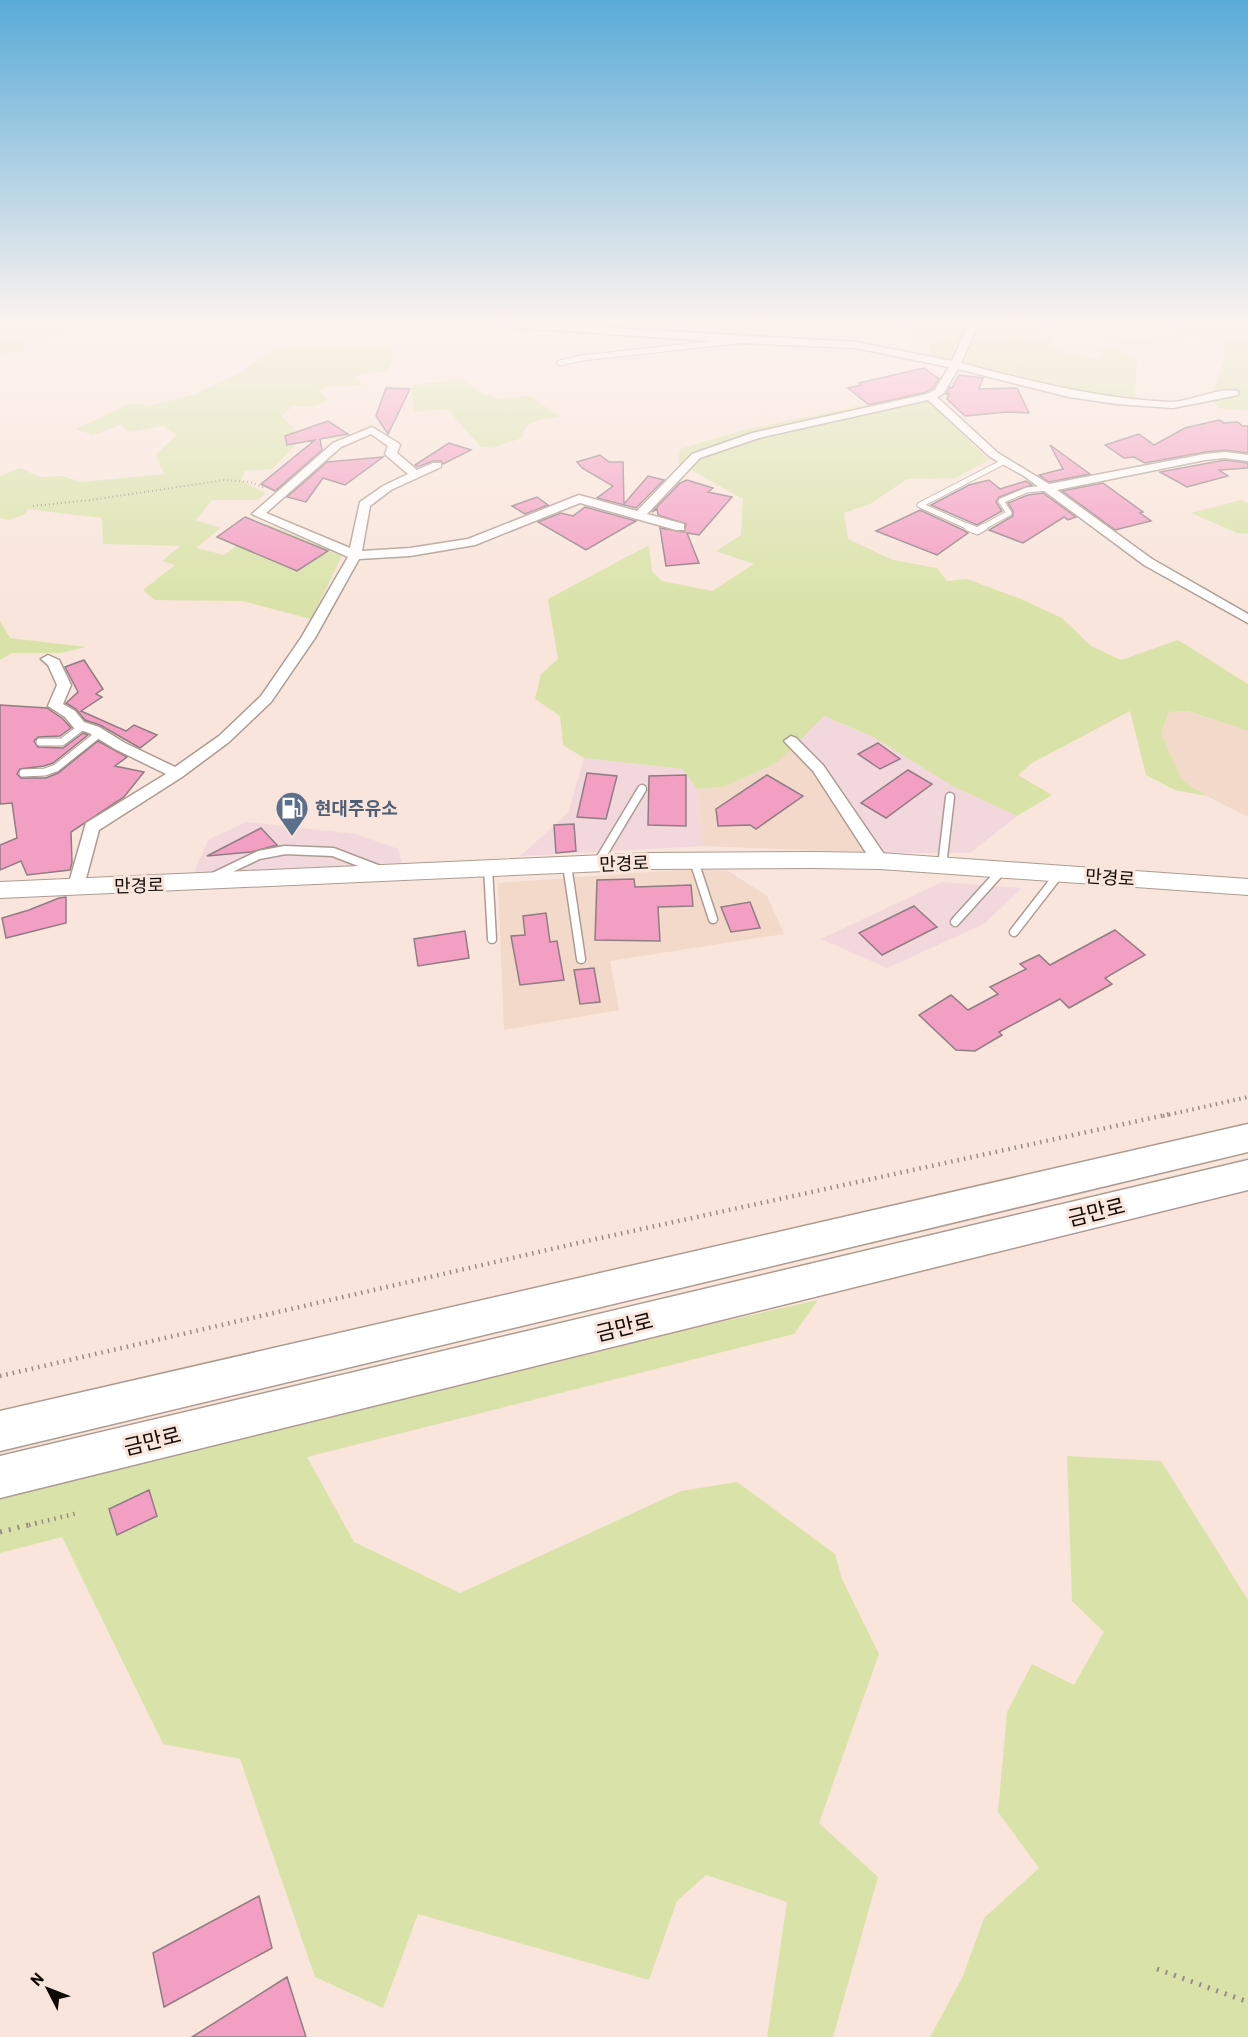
<svg xmlns="http://www.w3.org/2000/svg" width="1248" height="2037" viewBox="0 0 1248 2037" font-family="Barlow,'Noto Sans KR',sans-serif">
<style>
.commercial{fill:#f2d8dd}
.built{fill:#f2d9ca}
.green{fill:#d9e3a9}
.building{fill:#f39ec3;stroke:#907d84;stroke-width:1.5}
.lines{fill:none;stroke-linecap:round;stroke-linejoin:round}
.lane-far2-casing{stroke:#ad9b92;stroke-width:7}
.lane-far1-casing{stroke:#ad9b92;stroke-width:9}
.lane-casing{stroke:#ad9b92;stroke-width:11}
.street-casing{stroke:#ad9b92;stroke-width:3}
.secondary-casing{stroke:#ad9b92;stroke-width:2}
.highway-casing{stroke:#ad9b92;stroke-width:3}
.path-far3{stroke:#9a8c84;stroke-width:2;stroke-dasharray:1 3;stroke-linecap:butt}
.path-far2{stroke:#9a8c84;stroke-width:4;stroke-dasharray:1.5 4.5;stroke-linecap:butt}
.path-far1{stroke:#9a8c84;stroke-width:4.5;stroke-dasharray:1.5 5;stroke-linecap:butt}
.path{stroke:#9a8c84;stroke-width:5;stroke-dasharray:2 7;stroke-linecap:butt}
.lane-far2{stroke:#fff;stroke-width:5}
.lane-far1{stroke:#fff;stroke-width:7}
.lane{stroke:#fff;stroke-width:8}
.street{fill:#fff;fill-rule:evenodd}
.secondary{fill:#fff;fill-rule:evenodd}
.highway{fill:#fff;fill-rule:evenodd}
.labels{text-anchor:middle;dominant-baseline:central;stroke-width:6;stroke-linejoin:round;paint-order:stroke}
.service-label{font-size:18px;font-weight:bold;fill:#4e5e75;stroke:#f9e5db;text-anchor:start}
.street-label{font-size:18px;fill:#100a07;stroke:#f9e5db}
.near-street-label{font-size:21px;fill:#100a07;stroke:#f9e5db}
</style>
<rect width="100%" height="100%" fill="#f9e5db"/>
<path class="commercial" d="M823,716L873,737L954,787L1017,816L970,853H880L799,738Z
M584,758L683,769L697,789L703,846L520,856L568,813Z
M246,822L356,834L398,849L402,863L192,878L208,840Z
M942,882L1022,888L984,924L887,968L821,939Z"/>
<path class="built" d="M1187,711L1248,731V817L1207,796L1182,780L1161,733L1169,712Z
M799,738L840,792L880,853L703,846L697,789L724,787L778,762Z
M691,869L728,871L767,896L784,934L610,961L619,1010L504,1030L498,883Z"/>
<path class="green" d="M0,320H72L74,328L64,335L23,341L25,352L0,354Z
M891,320H1011L1025,328L1046,333L1053,340L1048,344L1065,352L1098,360L1103,349L1114,348L1137,359L1135,397L1063,391L930,356V340L909,335Z
M1121,320H1248V411L1220,408L1211,400L1226,354L1219,342Z
M282,345L390,346L394,355L387,372L364,373L353,378L363,385L326,386L319,391L327,400L314,407L292,406L282,417L294,428V447L272,469L245,471L241,481L266,493L258,500H212L196,520L220,528L197,548L224,555L266,524L343,554L311,619L243,601L155,600L143,590L175,565L162,561L180,546L103,544L102,518L27,509L26,514L10,520L0,518V476L21,468L39,477L61,476L82,482L164,474L156,455L176,435L163,426L130,432L121,425L93,435L76,429L131,403L149,406L195,394L241,372Z
M462,379L480,392L499,399L529,396L560,416C544,420 524,419 522,438L492,448L481,447L447,409L413,412L412,385Z
M928,401L989,460L955,478L907,479L872,503L844,513L848,539L893,560L937,568L947,581L967,579L1021,599L1062,618L1091,646L1121,660L1178,640L1248,684V731L1188,711L1169,712L1161,733L1182,780L1207,796L1175,790L1146,775L1130,711L1032,763L1018,775L1052,795L1017,816L954,787L873,737L824,716L778,762L724,787L697,789L683,769L584,758L563,745L560,716L535,699L541,674L558,659L548,599L649,545L652,571L662,581L712,591L754,564L716,551L741,535L743,499L678,463L680,449L744,430L860,406Z
M1241,500L1248,503V534L1237,533L1191,513Z
M0,621L10,638L86,647L61,653H12L0,660Z
M818,1300L794,1334L307,1457L354,1542L460,1593L681,1491L737,1482L835,1554L842,1579L879,1654L819,1823L878,1877L833,2037H767L787,1902L706,1875L677,1901L649,1980L418,1914L383,2008L315,1977L240,1759L163,1744L62,1537L0,1553V1495L600,1349Z
M1067,1456L1161,1461L1248,1600V2037H930L963,1976L984,1918L1039,1868L998,1812L1007,1712L1032,1664L1074,1685L1104,1632L1072,1601Z"/>
<path class="building" d="M924,368L939,379L933,388L926,392L869,405L848,388L861,385L859,383Z
M959,375L983,378L979,389L1017,388L1029,413L1007,412L965,416L947,399L949,394H946L950,387L952,388Z
M386,388L410,389L388,434L376,416Z
M1219,420L1224,423L1238,422L1242,426H1248V453L1225,450L1205,452L1145,463L1134,457L1124,458L1105,445L1139,434L1154,445L1185,428Z
M328,421L348,434L320,439L322,450L275,491L261,484L315,440L287,445L285,436Z
M449,443L471,450L443,464L441,461H433L417,467L415,465Z
M1050,445L1090,474L1049,482L1039,475L1063,469Z
M600,455L609,462H623L624,504L648,476L664,480L636,508L597,498L613,486L582,468L577,462Z
M383,457L345,485L323,478L306,502L287,497L327,462Z
M1225,460L1248,463V468L1219,470L1228,476L1187,487L1160,472Z
M687,480L713,488L708,492L732,497L699,535L687,533L699,563L666,566L660,528L684,532L686,524L658,515L657,509L652,512L680,483Z
M989,480L1000,489L1026,481L1032,485L999,497L996,502L1002,511L977,525L931,505L969,485Z
M1103,483L1143,512L1140,513L1151,521L1115,530L1062,491Z
M1043,493L1076,517L1068,520L1064,517L1023,543L989,530L1013,516V511L1008,503L1028,495Z
M537,497L548,505L525,514L512,506Z
M585,507L636,521L586,550L538,522L561,513L573,516Z
M920,510L963,530L968,533L937,555L876,531Z
M245,517L328,551L297,571L217,537Z
M84,660L103,689L96,694L102,697L81,711L126,731L134,725L157,735L140,748L100,725L85,720L76,709L66,703L78,692L65,667Z
M0,705L47,708L63,719L71,728L60,736L38,737L34,741L38,747L63,748L83,733L88,735L53,763L44,766L20,769L17,774L21,778H46L58,773L98,741L127,757L115,766L144,772L124,797L71,832L72,863L70,870L27,875L21,861L0,870V845L17,838L12,803L0,804Z
M878,743L900,759L880,769L858,754Z
M908,770L932,784L886,818L861,803Z
M587,773L617,776L606,819L577,817Z
M686,775V826L648,825L649,776Z
M767,775L803,796L756,829L750,825L718,826L716,809Z
M574,824L576,851L556,853L554,825Z
M261,828L277,845L251,852L207,856Z
M634,879L635,887L691,885L693,906L658,907L660,941L595,940L597,880Z
M66,897V923L6,938L2,918L29,910L59,898Z
M750,902L760,928L731,932L721,907Z
M914,906L937,927L882,955L859,933Z
M546,913L550,942L557,941L564,980L520,985L511,936L525,935L523,916Z
M1115,930L1145,955L1105,978L1112,984L1069,1008L1060,999L999,1032L1002,1035L975,1051L956,1050L919,1015L951,995L968,1010L998,994L990,987L1026,969L1020,964L1039,955L1050,965Z
M465,931L469,958L418,966L414,939Z
M594,968L600,1002L580,1004L574,970Z
M149,1490L157,1516L117,1535L109,1509Z
M259,1896L272,1948L164,2007L153,1953Z
M287,1977L306,2037H192Z"/>
<g class="lines">
<defs>
<path id="lane-far2" d="M560,363L582,358L736,341
M971,528L920,505L1005,461
M982,528L1009,513L1001,501L1027,490L1047,488"/>
<path id="lane-far1" d="M968,527L977,531L984,527
M40,742H62L83,726
M23,773L45,772L56,768L100,733"/>
<path id="lane" d="M694,861L713,919
M597,864L642,789
M567,865L581,959
M942,866L950,797
M488,868L492,939
M213,877L259,855L285,850L333,852L380,870
M955,922L1002,870
M1014,932L1059,874"/>
<path id="street" d="M476,320L856,342L952,361L970,320H980L961,363C1030,381 1098,399 1170,402C1192,402 1216,387 1238,391V395L1173,408L1117,404L1069,397L958,369L943,394L937,397L998,453L1049,484L1205,454L1225,452L1248,455V461L1225,458L1205,460L1057,490L1152,559L1248,614V623L1144,565L1024,476L990,457L928,400L759,438L700,458L647,514L684,524V530H676L580,503L475,545L410,556L359,559L315,638L271,702L229,742L182,777L99,830L84,886L82,890H70L68,886L86,823L166,774L115,749L89,733L74,728L65,717L48,706L57,685L48,665L41,659L48,655L59,660L71,685L63,704L75,711L84,722L99,727L125,743L175,767L219,736L261,696L301,638L348,557L252,514L333,443L372,427L398,443L400,445L397,453L417,470L433,463H441V467L391,490L370,506L362,551L410,548L468,539L579,495L637,511L692,454L752,433L927,394L935,390L949,367L856,348L739,343L507,327ZM371,434L388,446L385,454L387,456L408,474L383,486L360,502L350,548L266,513L341,447Z
M791,736L796,738L823,765L886,857L888,861L886,865H874L813,771L784,741Z"/>
<path id="secondary" d="M813,852L880,853L1248,879V895L880,869L813,868L651,869L0,898V882L651,853Z"/>
<path id="highway" d="M1248,1124V1152L0,1451V1411Z
M1248,1160V1190L0,1498V1456Z"/>
</defs>
<use href="#lane-far2" class="lane-far2-casing"/>
<use href="#lane-far1" class="lane-far1-casing"/>
<use href="#lane" class="lane-casing"/>
<use href="#street" class="street-casing"/>
<use href="#secondary" class="secondary-casing"/>
<use href="#highway" class="highway-casing"/>
<path class="path-far3" d="M751,320L766,325
M1085,320L1087,325L1118,342L1183,340
M33,506L91,500L225,480L249,482L266,488"/>
<path class="path-far2" d="M1163,1116L1248,1097"/>
<path class="path-far1" d="M0,1376L582,1242L1170,1114
M29,1525L78,1513"/>
<path class="path" d="M0,1532L36,1523
M1157,1969L1248,2002"/>
<use href="#lane-far2" class="lane-far2"/>
<use href="#lane-far1" class="lane-far1"/>
<use href="#lane" class="lane"/>
<use href="#street" class="street"/>
<use href="#secondary" class="secondary"/>
<use href="#highway" class="highway"/>
</g>
<linearGradient id="sky" x2="0" y2="1"><stop stop-color="#59abd7"/><stop offset="0.53" stop-color="#fcf3ef"/><stop offset="1" stop-color="#fcf3ef" stop-opacity="0"/></linearGradient>
<rect width="1248" height="605" fill="url(#sky)"/>
<defs>
<symbol id="fuel-pin" viewBox="-11 -11 22 30"><path d="M0 17L-7.5 6A9.5 9.5 0 1 1 7.5 6Z" fill="#5c6f8a" stroke="#f9e5db"/><path d="M-5.5-6h7V0h2V4h1.3V-2.5L3-4.5l.8-.8L6-3V5H2.5V1h-1V6h-7ZM-4.2-4.7v3.2H.2V-4.7Z" fill="#fff"/></symbol>
</defs>
<g fill-rule="evenodd">
<use href="#fuel-pin" x="273" y="789" width="38" height="52"/>
</g>
<g class="labels">
<g class="service-label">
<text x="315" y="808">현대주유소</text>
</g>
<g class="street-label">
<text transform="translate(624 863) rotate(-2)">만경로</text>
<text transform="translate(1110 877) rotate(4)">만경로</text>
<text transform="translate(139 885) rotate(-1)">만경로</text>
</g>
<g class="near-street-label">
<text transform="translate(1096 1211) rotate(-14)">금만로</text>
<text transform="translate(624 1326) rotate(-14)">금만로</text>
<text transform="translate(152 1440) rotate(-14)">금만로</text>
</g>
</g>
<g transform="translate(48 1989) rotate(312)" stroke="#f9e5db" stroke-width="4.5" paint-order="stroke">
<path d="M0-4.5L10 22L0 15L-10 22Z" fill="#100a07"/>
<text y="-9" font-size="16" font-weight="bold" text-anchor="middle" fill="#100a07">N</text>
</g>
</svg>
